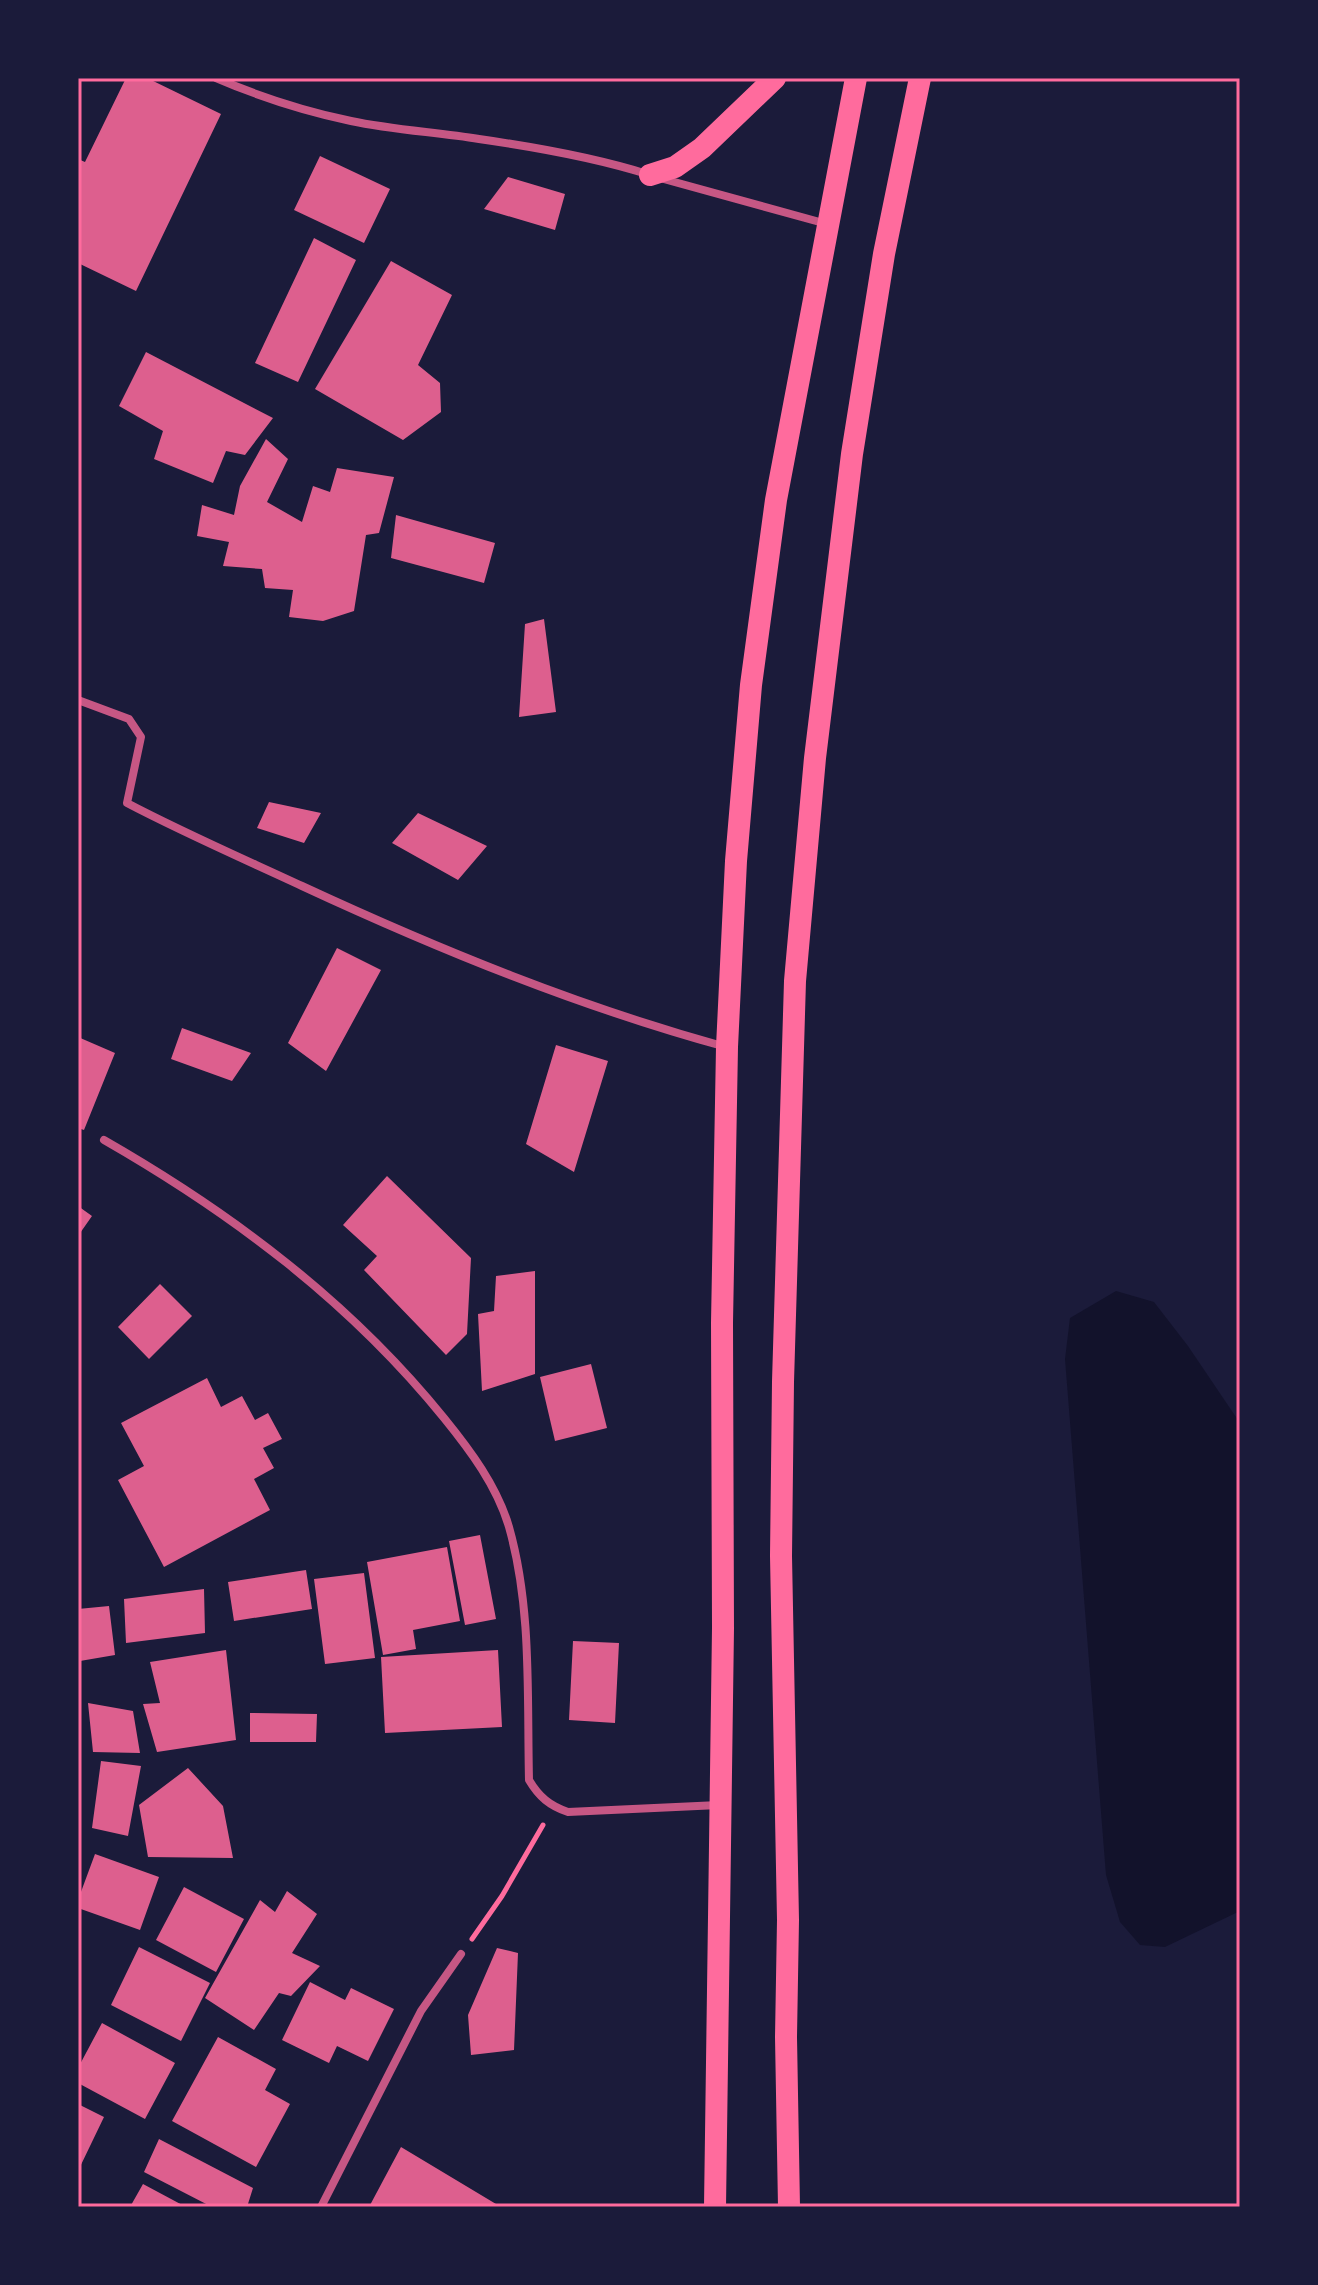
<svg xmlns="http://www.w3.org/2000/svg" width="1318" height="2285" viewBox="0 0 1318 2285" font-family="Ubuntu,sans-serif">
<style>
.water{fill:#12122b}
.building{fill:#dd5f8e}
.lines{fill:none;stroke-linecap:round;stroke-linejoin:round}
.path{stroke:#ff6b9d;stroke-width:5}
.minor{stroke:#c65784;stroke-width:8}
.trunk{stroke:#ff6b9d;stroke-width:22}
.neatline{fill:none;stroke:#ff6b9d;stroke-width:3}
</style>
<rect width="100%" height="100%" fill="#1b1b3a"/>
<path class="water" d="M1116,1291L1154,1302L1188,1346L1240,1423V1911L1165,1947L1140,1945L1120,1922L1106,1875L1065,1359L1070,1318Z"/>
<path class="building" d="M126,78H147L221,114L136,291L78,263V159L85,162Z
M320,156L390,189L364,243L294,210Z
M508,177L565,194L555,230L484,209Z
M314,238L356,260L298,382L255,363Z
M391,261L452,295L418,365L440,383L441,412L403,440L315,389Z
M146,352L273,418L245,455L226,451L213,483L154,459L163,431L119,406Z
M266,439L288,459L267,502L302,522L313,486L330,492L337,468L394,477L379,533L366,535L354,611L323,621L289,617L293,590L265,588L262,569L223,566L229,542L197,536L202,505L234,515L240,486Z
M396,515L495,543L484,583L391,558Z
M544,619L556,712L519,717L525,624Z
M269,802L321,813L304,843L257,828Z
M418,813L487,846L458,880L392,843Z
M337,948L381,970L326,1071L288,1043Z
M182,1028L251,1053L232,1081L171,1059Z
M78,1037L115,1053L84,1130L78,1128Z
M556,1045L608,1061L574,1172L526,1144Z
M387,1176L471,1258L467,1334L446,1355L364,1270L377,1256L343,1225Z
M78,1206L92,1216L78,1236Z
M535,1271V1374L482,1391L478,1314L494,1311L496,1276Z
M160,1284L192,1316L149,1359L118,1327Z
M591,1364L607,1428L555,1441L540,1377Z
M207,1378L221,1407L242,1396L255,1420L268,1413L282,1439L263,1448L274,1468L254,1479L270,1510L164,1567L118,1480L144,1466L121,1423Z
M480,1535L496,1619L465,1625L449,1541Z
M447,1547L460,1621L413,1630L416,1649L383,1655L367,1562Z
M306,1570L312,1609L234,1621L228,1582Z
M364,1573L375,1658L325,1664L314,1579Z
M204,1589L205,1633L126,1643L124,1599Z
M109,1606L115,1655L80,1661L78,1609Z
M573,1641L619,1643L615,1723L569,1720Z
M226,1650L236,1740L157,1752L143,1704L160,1703L150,1662Z
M498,1650L502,1727L385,1733L381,1657Z
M88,1703L133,1711L140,1753L93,1752Z
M250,1713L317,1714L316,1742H250Z
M101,1761L141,1766L128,1836L92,1828Z
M188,1768L223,1806L233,1858L148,1857L139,1805Z
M95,1854L159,1877L140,1930L78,1908V1900Z
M184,1887L244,1919L216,1972L156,1940Z
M287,1891L317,1914L292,1953L320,1966L291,1996L279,1993L254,2030L205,1998L260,1900L275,1912Z
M139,1947L210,1983L181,2041L111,2005Z
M497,1948L518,1953L514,2050L471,2055L468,2015Z
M310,1982L345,2000L351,1988L394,2009L368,2061L337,2046L329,2063L282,2040Z
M102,2023L175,2063L145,2119L78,2083V2068Z
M218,2037L276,2069L265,2090L290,2104L256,2167L172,2121Z
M78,2104L104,2117L78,2171Z
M159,2139L253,2188L247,2207H212L144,2172Z
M401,2147L496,2204L495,2207H369Z
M143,2184L186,2207H130Z"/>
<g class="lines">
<path class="path" d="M472,1939L502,1896L543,1825"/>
<path class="minor" d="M216,78C260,97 304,111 351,121C393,130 436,132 479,139C535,147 593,157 647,174
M660,178L827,224
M78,700L129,719L141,737L127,803C184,833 244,859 302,886C440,950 580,1007 726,1047
M104,1140C233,1214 350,1302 444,1418C470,1450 497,1486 509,1527C532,1608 527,1696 529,1780C539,1797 550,1806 568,1812L719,1805
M321,2207L421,2011L461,1954"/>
<path class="trunk" d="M650,175L675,167L702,148L775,78
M715,2207L723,1628L722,1323L727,1047L736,861L751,685L776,500L856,78
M789,2207L786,2037L788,1920L781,1556L783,1382L795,981L815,758L852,454L884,254L920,78"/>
</g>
<rect width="1318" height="2285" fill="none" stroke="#1b1b3a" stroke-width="160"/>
<rect x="80" y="80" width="1158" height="2125" class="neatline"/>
</svg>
